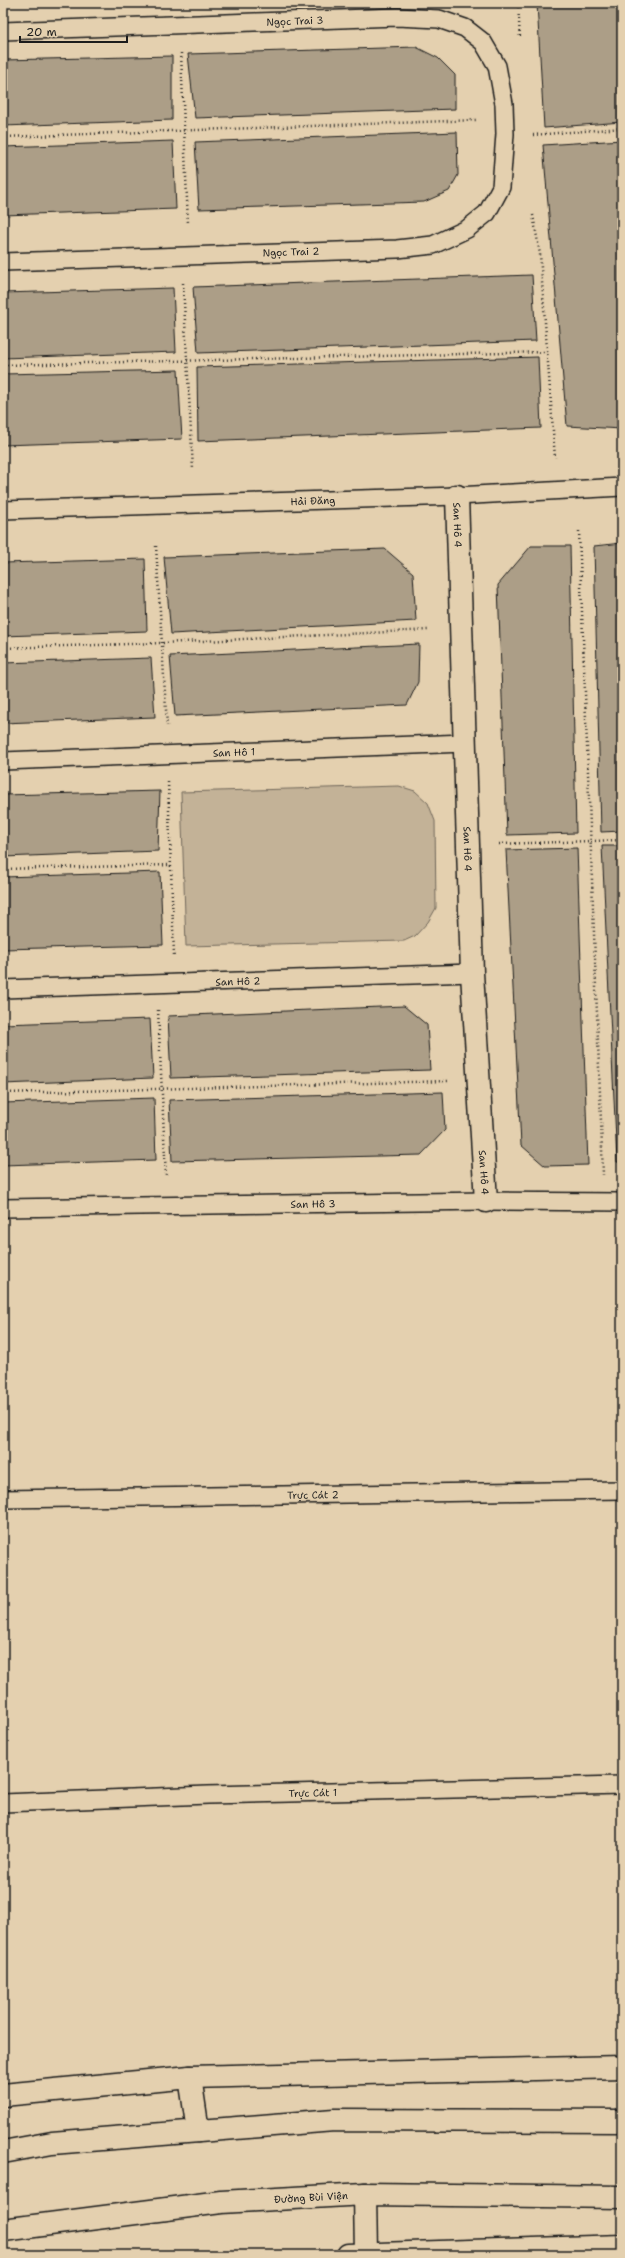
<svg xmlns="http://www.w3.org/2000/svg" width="625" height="2258" viewBox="0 0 625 2258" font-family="'Shantell Sans',sans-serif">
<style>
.green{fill:#c3b297;stroke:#70675a}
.building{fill:#ac9e87;stroke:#1c1c1c}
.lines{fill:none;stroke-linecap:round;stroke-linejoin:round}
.service-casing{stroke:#1c1c1c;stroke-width:20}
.minor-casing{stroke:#1c1c1c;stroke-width:25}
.primary-casing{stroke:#1c1c1c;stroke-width:25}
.path{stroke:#1c1c1c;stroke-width:2.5;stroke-dasharray:1 3;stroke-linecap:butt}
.service{stroke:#e4d0af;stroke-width:17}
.minor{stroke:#e4d0af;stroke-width:22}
.primary{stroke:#e4d0af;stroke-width:22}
.labels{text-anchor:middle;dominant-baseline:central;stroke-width:3;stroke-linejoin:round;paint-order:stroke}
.street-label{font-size:10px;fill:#1c1c1c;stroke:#e4d0af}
</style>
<rect width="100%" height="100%" fill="#e4d0af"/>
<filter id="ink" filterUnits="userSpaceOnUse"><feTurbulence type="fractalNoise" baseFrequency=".025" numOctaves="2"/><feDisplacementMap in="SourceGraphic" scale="8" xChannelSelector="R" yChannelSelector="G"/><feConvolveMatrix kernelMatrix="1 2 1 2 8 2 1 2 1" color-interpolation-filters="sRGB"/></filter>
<g filter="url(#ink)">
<path class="green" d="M399,786L415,791L428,803L435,821L436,908L428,922L415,936L404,941L186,946L181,792Z"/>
<path class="building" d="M537,3H622V122L544,128Z
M416,47L438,58L455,75V109L195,118L188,54Z
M172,56V120L3,126V60Z
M457,132L458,175L449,191L424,202L199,209L195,142Z
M622,140V429L567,426L543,145Z
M173,141L176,209L3,215V147Z
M532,275L536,341L198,353L193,287Z
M173,288L176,352L3,358V293Z
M538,357L541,428L198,441L197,367Z
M178,370L182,439L3,445V374Z
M622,543V831L601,832L594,546Z
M531,546H570L576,833L507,835L498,585Z
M385,549L413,573L416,621L171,634L164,557Z
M145,559L147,631L3,636V563Z
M419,644L418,682L407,705L175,716L170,656Z
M151,658L155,717L3,723V663Z
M160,791L158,851L3,857V795Z
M602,846H622V1162H617Z
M577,848L588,1165L545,1166L521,1145L506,850Z
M160,872L163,945L3,949V877Z
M404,1006L427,1025L430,1070L171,1078L168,1016Z
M150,1019L153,1078L3,1084V1024Z
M443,1092L445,1130L421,1155L172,1161L169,1100Z
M154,1098L156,1160L3,1165V1103Z"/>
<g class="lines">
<defs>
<g id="service">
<path id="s1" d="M3,31L397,17L439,19L465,28L483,42L497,66L504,104L505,134L501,187L487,213L467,229L433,245L397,249L3,262"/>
<path id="s2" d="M3,510L457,496L622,487"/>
<path id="s3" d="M3,761L465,743"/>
<path id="s4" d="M3,989L472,973"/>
<path id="s5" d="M3,1208L486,1201L622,1202"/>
<path id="s6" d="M3,1499L622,1490"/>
<path id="s7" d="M3,1803L208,1795L622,1785"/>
</g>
<g id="minor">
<path id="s8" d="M457,496L472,973L486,1201"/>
</g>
<g id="primary">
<path d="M190,2077L198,2131"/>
<path d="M3,2095L190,2077L622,2067"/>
<path d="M3,2152L52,2143L334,2120L622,2121"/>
<path d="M365,2194L366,2254"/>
<path id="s9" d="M3,2230L221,2202L365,2194L622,2197"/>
<path d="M348,2255L622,2246"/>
</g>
</defs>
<use href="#service" class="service-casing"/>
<use href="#minor" class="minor-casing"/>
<use href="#primary" class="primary-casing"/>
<path class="path" d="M518,3L520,39
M181,53L188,224
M533,135L622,128
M3,137L477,120
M533,215L540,254L555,458
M183,283L193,470
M3,365L547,352
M579,531L603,1175
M156,546L167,726
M3,648L162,643L429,630
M168,782L174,955
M499,844L622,840
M3,869L171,865
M158,1010L166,1177
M3,1093L448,1081"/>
<use href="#service" class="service"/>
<use href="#minor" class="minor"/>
<use href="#primary" class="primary"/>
</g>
</g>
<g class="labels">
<g class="street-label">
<text stroke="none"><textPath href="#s1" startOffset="292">Ngọc Trai 3</textPath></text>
<text transform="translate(291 252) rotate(-2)">Ngọc Trai 2</text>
<text stroke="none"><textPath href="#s2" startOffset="310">Hải Đăng</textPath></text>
<text stroke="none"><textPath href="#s8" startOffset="29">San Hô 4</textPath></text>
<text stroke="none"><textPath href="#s3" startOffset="231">San Hô 1</textPath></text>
<text stroke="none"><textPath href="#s8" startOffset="353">San Hô 4</textPath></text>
<text stroke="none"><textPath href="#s4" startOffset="235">San Hô 2</textPath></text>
<text stroke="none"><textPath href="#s8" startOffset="677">San Hô 4</textPath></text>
<text stroke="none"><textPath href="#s5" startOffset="310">San Hô 3</textPath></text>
<text stroke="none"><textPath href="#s6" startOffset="310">Trực Cát 2</textPath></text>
<text stroke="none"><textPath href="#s7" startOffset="310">Trực Cát 1</textPath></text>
<text stroke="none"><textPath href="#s9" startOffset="310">Đường Bùi Viện</textPath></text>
</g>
</g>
<rect width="625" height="2258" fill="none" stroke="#e4d0af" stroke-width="16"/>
<rect x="8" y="8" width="609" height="2242" fill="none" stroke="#1c1c1c" stroke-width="1.5" filter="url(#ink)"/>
<path d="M20 36v6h107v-6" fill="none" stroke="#1c1c1c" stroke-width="2"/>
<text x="26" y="36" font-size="12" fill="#1c1c1c" stroke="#e4d0af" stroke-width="3" paint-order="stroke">20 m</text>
</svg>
